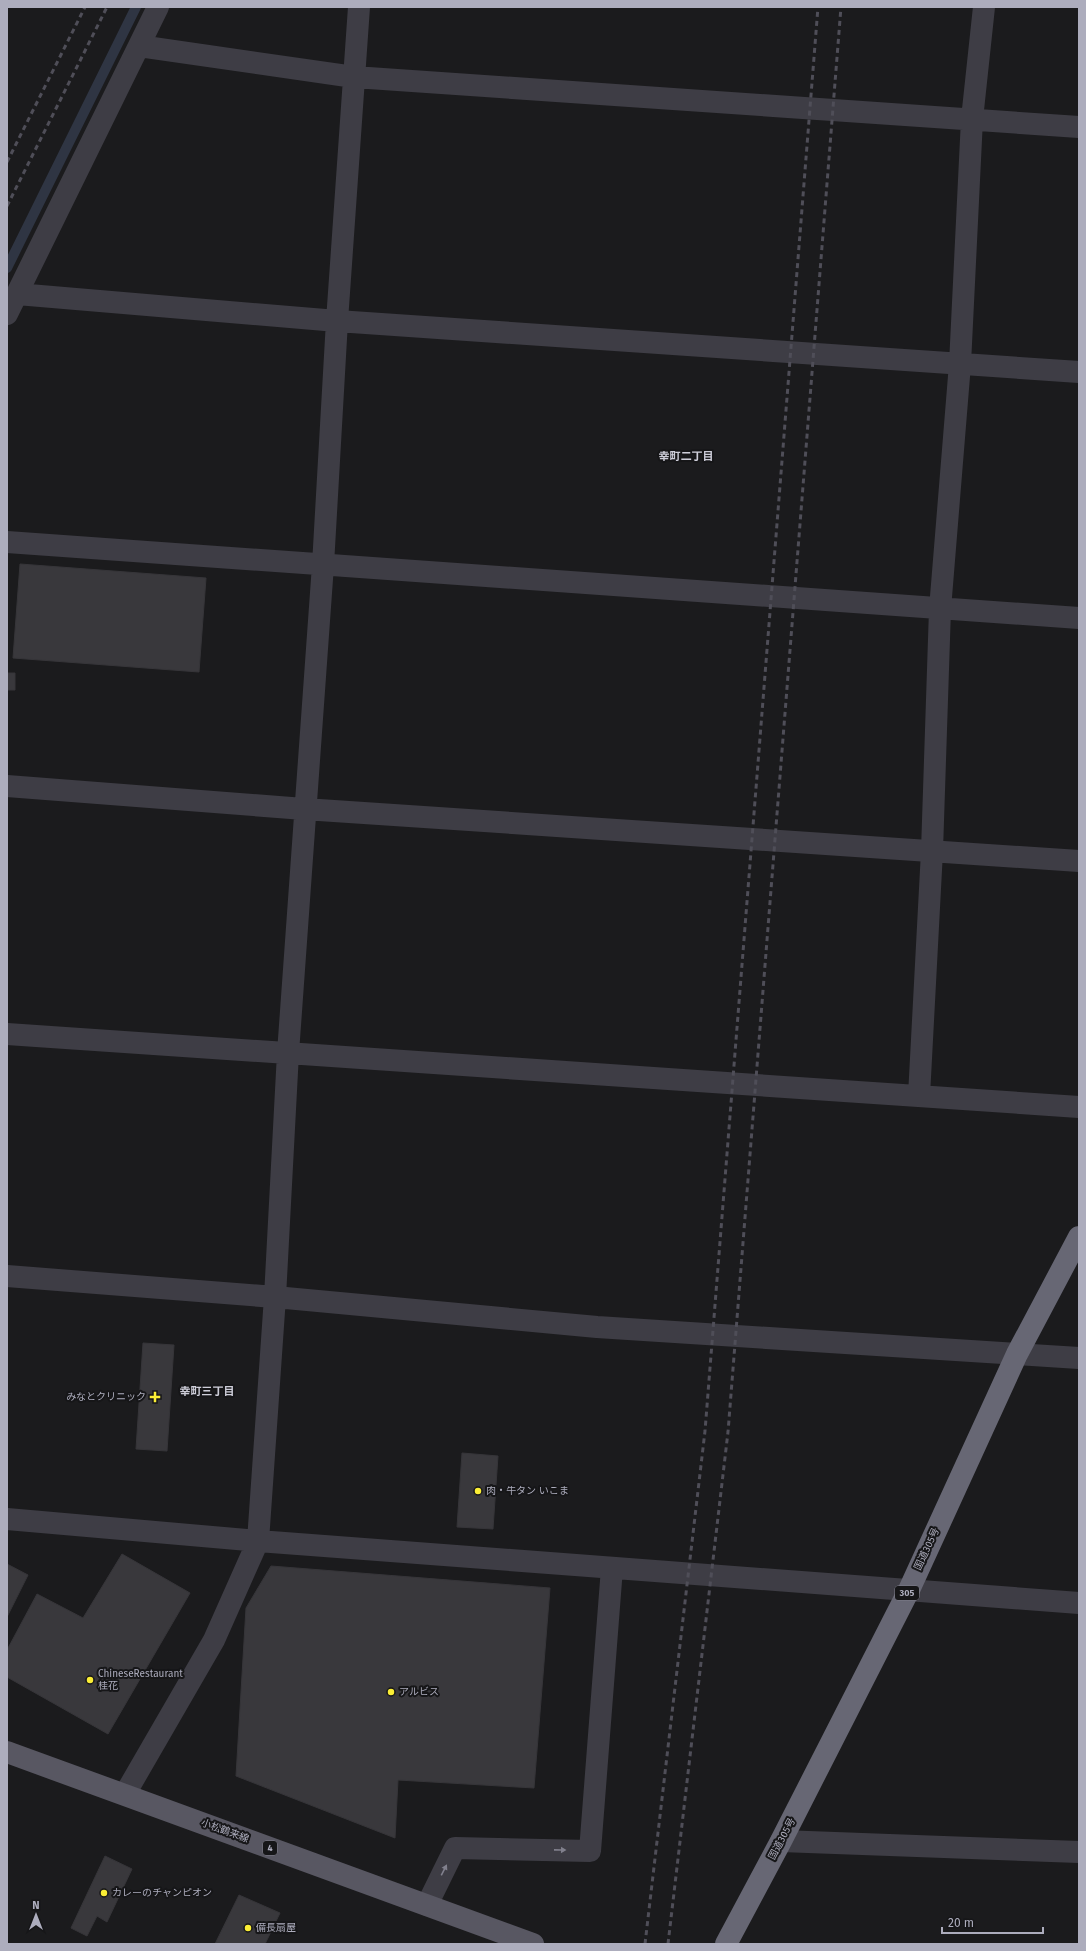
<svg xmlns="http://www.w3.org/2000/svg" width="1086" height="1951" viewBox="0 0 1086 1951" font-family="'Fira Sans','Noto Sans JP',sans-serif">
<style>
.lines{fill:none;stroke-linecap:round;stroke-linejoin:round}
.stream{stroke:#2f3543;stroke-width:10}
.building{fill:#39383c;stroke:#363539}
.minor{stroke:#3e3d45;stroke-width:22}
.major{stroke:#585762;stroke-width:22}
.highway{stroke:#676774;stroke-width:22}
.rail{stroke:#4f4e58;stroke-width:3;stroke-dasharray:5 4;stroke-linecap:butt}
.oneway{fill:#81808d}
.poi-dot{fill:#fbee35;stroke:#161618;stroke-width:1.5}
.labels{text-anchor:middle;dominant-baseline:central;stroke-width:4;stroke-linejoin:round;paint-order:stroke}
.shield{fill:#161618;stroke:#80808c;stroke-width:1}
.shield-label{font-size:9px;font-weight:bold;fill:#adadbd}
.poi-label{font-size:10px;fill:#adadbd;stroke:#161618;text-anchor:start}
.street-label{font-size:10px;fill:#adadbd;stroke:#161618}
.neighbourhood-label{font-size:11px;font-weight:bold;fill:#ceced9;stroke:#161618}
</style>
<rect width="100%" height="100%" fill="#1b1b1d"/>
<g class="lines">
<path class="stream" d="M7,268L136,7"/>
</g>
<path class="building" d="M20,564L206,578L199,672L13,658Z
M7,673H15V690H7Z
M143,1343L174,1345L167,1451L136,1449Z
M462,1453L498,1456L493,1529L457,1527Z
M122,1554L190,1593L108,1734L7,1677V1650L37,1594L83,1618Z
M7,1564L28,1575L7,1617Z
M271,1566L550,1588L534,1788L398,1780L395,1838L236,1776L246,1608Z
M105,1856L132,1869L107,1922L97,1916L87,1936L71,1928Z
M239,1895L280,1913L265,1944H215Z"/>
<g class="lines">
<path class="minor" d="M139,46L354,77L1079,127
M17,294L337,321L1079,372
M7,314L158,7
M7,542L1079,618
M7,786L304,809L1079,861
M7,1034L1079,1107
M919,1096L932,851L940,609L960,364L972,119L984,7
M7,1276L275,1297L597,1327L1079,1358
M7,1519L258,1541L1079,1603
M125,1794L214,1640L258,1541L275,1297L288,1053L323,565L337,321L359,7
M781,1841L1079,1852
M427,1905L455,1848L590,1851L612,1568"/>
<path class="major" d="M7,1752L533,1944"/>
<path class="highway" d="M726,1944L781,1841L909,1590L1017,1354L1079,1237"/>
<path class="rail" d="M7,162L85,7
M7,206L107,7
M645,1944L705,1431L818,7
M668,1944L728,1432L841,7"/>
</g>
<defs><path id="oneway-solid" d="M-6-.8H1V-3.2L6.5 0L1 3.2V.8H-6Z"/></defs>
<g class="oneway">
<use href="#oneway-solid" transform="translate(560 1850) rotate(1)"/>
<use href="#oneway-solid" transform="translate(444 1870) rotate(-63)"/>
</g>
<g class="poi-dot">
<path d="M153 1391h4v4h4v4h-4v4h-4v-4h-4v-4h4z"/>
<circle cx="478" cy="1491" r="4"/>
<circle cx="90" cy="1680" r="4"/>
<circle cx="391" cy="1692" r="4"/>
<circle cx="104" cy="1893" r="4"/>
<circle cx="248" cy="1928" r="4"/>
</g>
<g class="labels">
<g class="shield">
<rect x="895" y="1586" width="24" height="14" rx="3"/>
<rect x="263" y="1841" width="14" height="14" rx="3"/>
</g>
<g class="shield-label">
<text x="907" y="1593">305</text>
<text x="270" y="1848">4</text>
</g>
<g class="poi-label">
<text x="146" y="1397" text-anchor="end">みなとクリニック</text>
<text x="486" y="1491">肉・牛タン いこま</text>
<text x="98" y="1674">ChineseRestaurant<tspan x="98" dy="12">桂花</tspan></text>
<text x="399" y="1692">アルビス</text>
<text x="112" y="1893">カレーのチャンピオン</text>
<text x="256" y="1928">備長扇屋</text>
</g>
<g class="street-label">
<text transform="translate(927 1549) rotate(-65)">国道305号</text>
<text transform="translate(225 1831) rotate(20)">小松鶴来線</text>
<text transform="translate(782 1839) rotate(-62)">国道305号</text>
</g>
<g class="neighbourhood-label">
<text x="686" y="456">幸町二丁目</text>
<text x="207" y="1391">幸町三丁目</text>
</g>
</g>
<rect width="1086" height="1951" fill="none" stroke="#adadbd" stroke-width="16"/>
<g transform="translate(36 1915)" stroke="#161618" stroke-width="3" paint-order="stroke">
<path d="M0-3L7 15L0 10L-7 15Z" fill="#adadbd"/>
<text y="-6" font-size="11" font-weight="bold" text-anchor="middle" fill="#adadbd">N</text>
</g>
<path d="M942 1927v6h101v-6" fill="none" stroke="#adadbd" stroke-width="2"/>
<text x="948" y="1927" font-size="12" fill="#adadbd" stroke="#161618" stroke-width="3" paint-order="stroke">20 m</text>
</svg>
